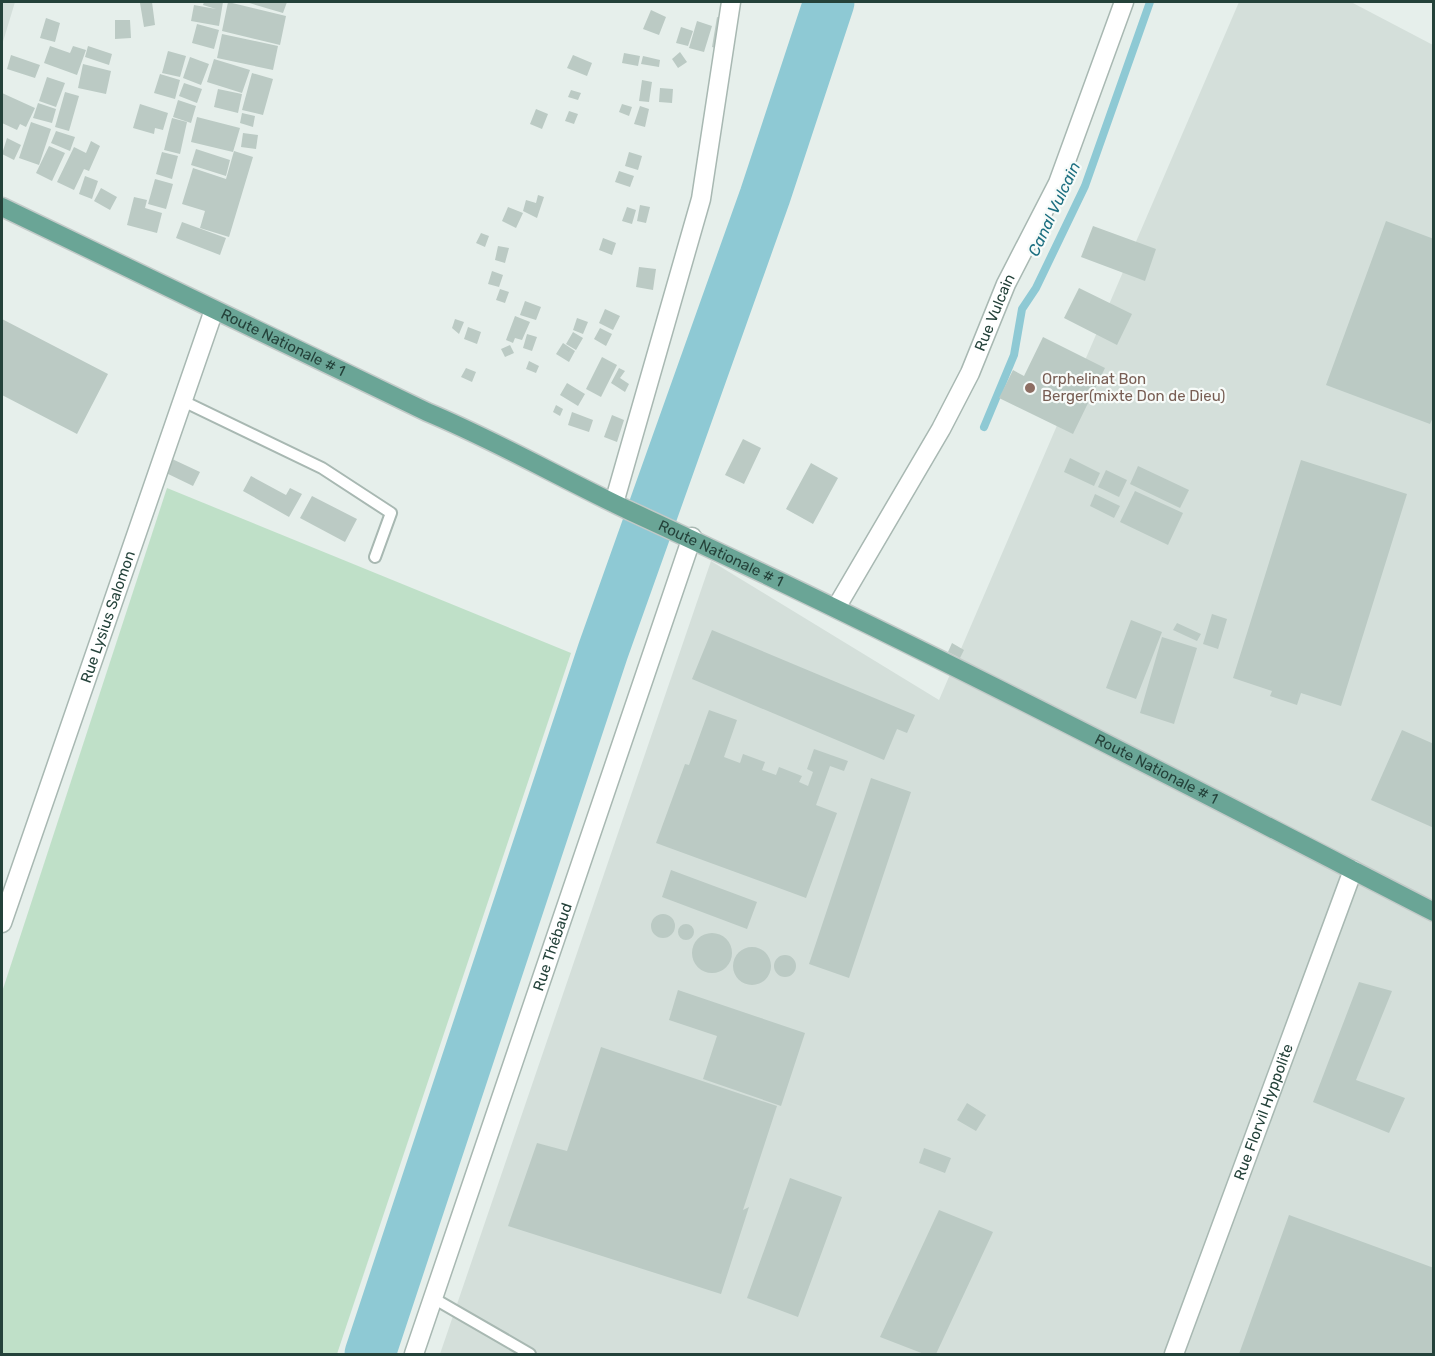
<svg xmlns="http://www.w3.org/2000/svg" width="1435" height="1356" viewBox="0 0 1435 1356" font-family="Rubik,sans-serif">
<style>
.built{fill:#d4dfda}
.green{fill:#bfe0c8}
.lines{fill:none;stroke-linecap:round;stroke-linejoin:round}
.stream{stroke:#8ec9d4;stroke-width:8}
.river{stroke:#8ec9d4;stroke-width:51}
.building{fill:#bbcac4}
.service-casing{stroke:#a8b8b2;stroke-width:14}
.minor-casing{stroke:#a8b8b2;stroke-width:21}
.tertiary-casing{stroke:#a8b8b2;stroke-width:21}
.primary-casing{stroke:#c2cac8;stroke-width:21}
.service{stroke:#fff;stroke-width:10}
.minor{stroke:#fff;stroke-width:18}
.tertiary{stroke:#fff;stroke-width:18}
.primary{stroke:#6aa596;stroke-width:18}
.education-dot{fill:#8d6e63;stroke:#f7fbf9;stroke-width:2}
.labels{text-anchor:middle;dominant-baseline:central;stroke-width:4.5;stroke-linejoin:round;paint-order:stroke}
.street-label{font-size:15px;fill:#24423a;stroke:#f7fbf9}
.education-label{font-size:15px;fill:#785e54;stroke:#f7fbf9;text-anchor:start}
.water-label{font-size:16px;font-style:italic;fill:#1c6f80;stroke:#f7fbf9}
</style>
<rect width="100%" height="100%" fill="#e6efeb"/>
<path class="built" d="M2,2H15L2,45Z
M1239,2H1351L1433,45V1354H440L711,561L939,700Z"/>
<path class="green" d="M167,488L571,653L337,1354H2V992Z"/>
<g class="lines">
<path class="stream" d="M984,427L1014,355L1022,309L1036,288L1085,186L1150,2"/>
<path class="river" d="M370,1354L603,651L765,196L829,2"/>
</g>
<path class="building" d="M152,2L155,25L144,27L140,3Z
M204,2H223L219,26L191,21L194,5L216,9L203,5Z
M228,2L286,16L280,45L222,31Z
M246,2H287L283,13Z
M651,10L666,17L659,35L643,29Z
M717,17L726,19L720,49L712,47Z
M46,18L60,23L55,42L40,38Z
M115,20H130L131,38L115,39Z
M697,21L712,26L704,52L689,48Z
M197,24L219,30L214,49L192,43Z
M681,27L693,31L688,46L676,43Z
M222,34L278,46L273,70L217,58Z
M50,46L70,53L73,46L86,50L77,75L44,63Z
M88,46L112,54L109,65L85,57Z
M168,51L186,56L180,77L162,73Z
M680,52L687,62L678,68L672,59Z
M624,53L640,56L638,66L622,63Z
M11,55L40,65L35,78L7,69Z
M573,55L592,63L587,76L567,68Z
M643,56L660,60L659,67L641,64Z
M190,57L209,64L201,85L183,78Z
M214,59L250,70L242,93L207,82Z
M83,64L111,71L106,94L78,88Z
M252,73L273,79L263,115L242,110Z
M160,74L180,80L175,99L154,93Z
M47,77L65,83L56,107L39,101Z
M642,80L652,82L649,102L639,101Z
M184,83L202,89L197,103L179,96Z
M660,88L673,89L672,103L659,102Z
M218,89L242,94L238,113L214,107Z
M571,90L581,93L578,100L568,97Z
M65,92L79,96L69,131L55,127Z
M2,93L35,108L26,127L20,124L17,130L2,123Z
M178,100L196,106L191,123L173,117Z
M38,103L56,109L52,123L33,118Z
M140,104L168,113L163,130L155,128L154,134L133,128Z
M622,104L632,107L629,116L619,112Z
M640,106L649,109L645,127L634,124Z
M536,109L548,114L542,129L530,124Z
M569,111L578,114L574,124L565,121Z
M242,113L255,116L253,127L240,123Z
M197,117L240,128L233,152L191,142Z
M172,118L187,122L180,154L164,150Z
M31,122L51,129L39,165L19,158Z
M56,131L75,137L70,151L51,143Z
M243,133L258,135L256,149L241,147Z
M7,138L21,145L14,160L2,154Z
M91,141L100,146L89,171L84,169L74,190L57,182L74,147L86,153Z
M49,146L65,153L52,181L36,173Z
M196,149L230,160L226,176L191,165Z
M234,151L253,157L229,237L200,228L205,211L182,204L193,168L226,179Z
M162,152L178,156L172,179L156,174Z
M629,152L642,156L638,170L625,166Z
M619,171L634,176L630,187L615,182Z
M85,176L98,181L92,199L79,194Z
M155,179L173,184L166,209L148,204Z
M101,188L117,197L110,210L94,201Z
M538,195L544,197L537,218L523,211L526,200L536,203Z
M134,197L147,200L145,208L162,213L157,233L127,225Z
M640,205L650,207L646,223L637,221Z
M508,207L523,213L516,228L502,221Z
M627,207L636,210L632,224L622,221Z
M1386,221L1434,239V415L1430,424L1326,385Z
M182,222L226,238L220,255L176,238Z
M1093,226L1156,249L1145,281L1081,257Z
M481,233L489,236L485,247L476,243Z
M603,238L616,243L612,255L599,250Z
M498,246L509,248L505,263L495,260Z
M639,267L656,269L653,290L636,287Z
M492,271L503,275L499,287L488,284Z
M1079,288L1132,314L1117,345L1064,318Z
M500,289L509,292L505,303L496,300Z
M525,301L541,307L536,320L520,315Z
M605,309L620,316L613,330L599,323Z
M515,316L530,322L522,340L515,338L513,343L506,340Z
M577,318L588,322L583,334L573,330Z
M2,319L108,374L77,434L2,395Z
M455,319L464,322L459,334L452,328Z
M468,327L481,332L477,344L464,339Z
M600,328L612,334L606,346L594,339Z
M573,332L583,338L576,350L566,344Z
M527,334L537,337L532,351L523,348Z
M1043,337L1105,368L1073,434L999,398L1013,370L1024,376Z
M563,343L575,351L569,362L556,354Z
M510,345L514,353L505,357L501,349Z
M602,357L617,365L601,397L586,389Z
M529,361L539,366L536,373L526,369Z
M466,368L476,372L472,382L461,377Z
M619,368L625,371L620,378L629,384L625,392L611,383Z
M567,383L585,394L578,406L560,395Z
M556,405L563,409L560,416L553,412Z
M572,412L593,420L589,432L568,425Z
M612,415L624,420L617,442L604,437Z
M743,439L761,448L744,484L725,475Z
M170,458L200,472L193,486L164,472Z
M1070,458L1100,473L1094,486L1064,472Z
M1301,460L1407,494L1341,706L1301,693L1297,705L1270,696L1272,691L1233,678Z
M811,463L838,478L813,524L786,509Z
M1138,466L1189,490L1180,508L1130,484Z
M1106,470L1127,480L1119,497L1098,487Z
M251,476L286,495L290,488L302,494L289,517L243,491Z
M1135,491L1183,513L1168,545L1120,522Z
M1095,494L1120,506L1114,518L1090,506Z
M312,496L357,519L345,542L300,518Z
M1212,614L1227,619L1218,649L1203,644Z
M1131,620L1162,632L1136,699L1106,688Z
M1177,623L1201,634L1197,641L1173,630Z
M712,630L915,715L907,733L897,729L884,760L692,679Z
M1162,637L1197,648L1174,724L1140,713Z
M952,643L964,650L960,658L948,652Z
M709,710L737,720L724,757L740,763L743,754L765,762L762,770L776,775L779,767L802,776L799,782L808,786L813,772L807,769L814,749L848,761L844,771L830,766L816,805L837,813L806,898L656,843L685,764L689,765Z
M1402,730L1434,744V828L1371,800Z
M871,778L911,792L849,978L809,964Z
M671,870L757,902L747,929L662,897Z
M651 926a12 12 0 1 1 24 0a12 12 0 1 1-24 0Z
M678 932a8 8 0 1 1 16 0a8 8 0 1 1-16 0Z
M692 953a20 20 0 1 1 40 0a20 20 0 1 1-40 0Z
M733 966a19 19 0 1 1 38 0a19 19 0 1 1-38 0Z
M774 966a11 11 0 1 1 22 0a11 11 0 1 1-22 0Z
M1359,982L1392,991L1356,1080L1405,1098L1389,1133L1313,1102Z
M678,990L805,1033L781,1106L703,1079L717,1036L669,1020Z
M601,1047L777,1106L743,1210L749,1207L721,1294L508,1226L537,1143L567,1151Z
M967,1103L986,1115L976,1131L957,1120Z
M924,1148L951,1158L945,1173L919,1163Z
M790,1178L842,1197L798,1317L747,1298Z
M939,1210L993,1232L936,1354H924L880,1337Z
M1289,1215L1434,1268V1354H1239Z"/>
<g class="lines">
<defs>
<path id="service" d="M185,402L322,468L391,513L375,557
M433,1298L530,1354"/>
<g id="minor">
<path d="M614,503L701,199L731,2"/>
<path id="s1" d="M2,923L214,310"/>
<path id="s2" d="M414,1354L692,537"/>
<path id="s3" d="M1174,1354L1353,870"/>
</g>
<g id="tertiary">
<path id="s4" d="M836,608L941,429L970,373L1006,284L1058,183L1124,2"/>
</g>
<g id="primary">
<path id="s5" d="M2,207L427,412C497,441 562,479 630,511C902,636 1168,775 1434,912"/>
</g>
</defs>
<use href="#service" class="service-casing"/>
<use href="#minor" class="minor-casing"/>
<use href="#tertiary" class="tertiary-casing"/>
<use href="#primary" class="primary-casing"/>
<use href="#service" class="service"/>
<use href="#minor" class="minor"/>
<use href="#tertiary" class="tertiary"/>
<use href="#primary" class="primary"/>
</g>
<circle class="education-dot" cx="1030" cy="388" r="6"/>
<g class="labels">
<g class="street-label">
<text stroke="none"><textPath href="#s4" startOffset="336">Rue Vulcain</textPath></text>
<text stroke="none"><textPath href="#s5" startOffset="312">Route Nationale # 1</textPath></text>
<text stroke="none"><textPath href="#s5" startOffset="798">Route Nationale # 1</textPath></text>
<text stroke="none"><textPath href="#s1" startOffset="324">Rue Lysius Salomon</textPath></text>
<text stroke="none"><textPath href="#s5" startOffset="1284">Route Nationale # 1</textPath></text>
<text stroke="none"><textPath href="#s2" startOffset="430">Rue Thébaud</textPath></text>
<text stroke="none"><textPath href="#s3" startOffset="258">Rue Florvil Hyppolite</textPath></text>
</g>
<g class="education-label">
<text x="1042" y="379">Orphelinat Bon<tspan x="1042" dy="17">Berger(mixte Don de Dieu)</tspan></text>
</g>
<g class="water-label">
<text transform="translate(1054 209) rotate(-65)">Canal Vulcain</text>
</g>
</g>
<rect width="1435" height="1356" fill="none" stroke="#24423a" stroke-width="6"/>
</svg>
